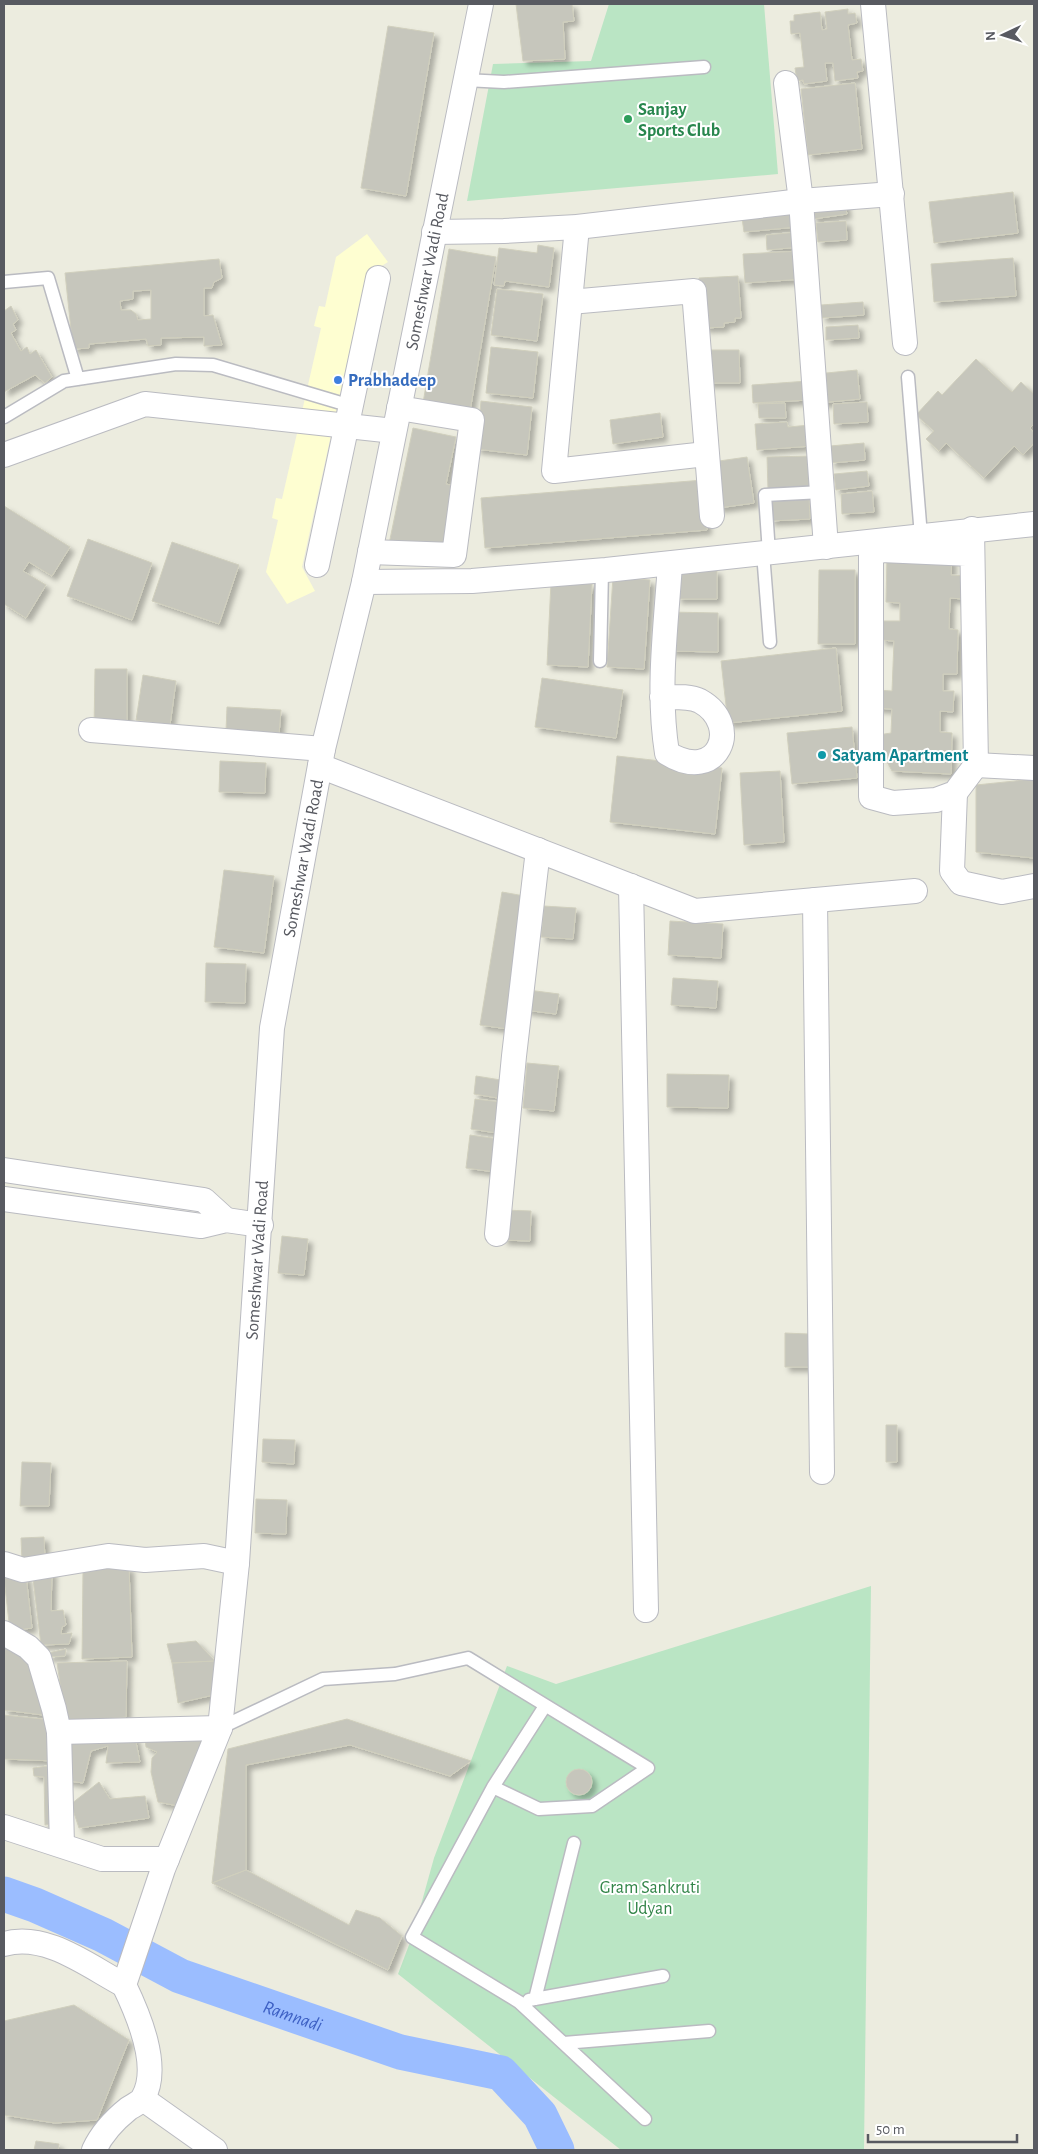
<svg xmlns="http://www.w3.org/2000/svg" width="1038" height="2154" font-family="'Alegreya Sans',sans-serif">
<defs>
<filter id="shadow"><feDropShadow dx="4.5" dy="4.5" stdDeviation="2.5" flood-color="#0004"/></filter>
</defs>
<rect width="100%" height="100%" fill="#ececdf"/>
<path fill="#fefed1" d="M 367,234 L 388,262 L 366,276 L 302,567 L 315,591 L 287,604 L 266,572 L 278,520 L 272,518 L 276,498 L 282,499 L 321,328 L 314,326 L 319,306 L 325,307 L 336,257 Z"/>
<path fill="#bae5c4" d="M 609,4 L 764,4 L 778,174 L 467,201 L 493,64 L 591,61 Z
M 871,1586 L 864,2150 L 621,2150 L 398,1974 L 412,1937 L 434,1858 L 507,1666 L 556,1684 Z"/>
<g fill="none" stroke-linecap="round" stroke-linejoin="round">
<path stroke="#9bbdff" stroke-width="35" id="s1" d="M 4,1894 L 35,1905 L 103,1935 L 180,1976 L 400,2052 L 501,2073 L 540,2115 L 557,2150"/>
</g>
<path fill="#c6c6bc" stroke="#d0cfbd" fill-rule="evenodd" filter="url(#shadow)" d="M 516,4 L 572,4 L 574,21 L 563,22 L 565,59 L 523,61 Z
M 848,9 L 848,14 L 855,13 L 857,23 L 848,25 L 852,60 L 861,59 L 863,71 L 857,72 L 858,78 L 835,81 L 833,63 L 825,63 L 827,81 L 804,84 L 803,80 L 797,81 L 795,68 L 804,67 L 800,33 L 791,34 L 790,21 L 794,21 L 794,15 L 820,12 L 822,30 L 827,29 L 825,12 Z
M 388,26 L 434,33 L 406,196 L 361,188 Z
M 855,83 L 862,149 L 808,155 L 801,89 Z
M 1013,192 L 1018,233 L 934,243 L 929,202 Z
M 844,199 L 847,214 L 813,219 L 811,202 Z
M 795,206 L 797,227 L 744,232 L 741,211 Z
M 846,221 L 847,240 L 818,242 L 816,223 Z
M 798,232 L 800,247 L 767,250 L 766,235 Z
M 538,245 L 554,248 L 549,287 L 505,281 L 504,286 L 494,285 L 499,248 L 537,253 Z
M 449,249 L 496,257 L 469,417 L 422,409 Z
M 801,251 L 803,279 L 745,283 L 743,254 Z
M 1013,258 L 1016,296 L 934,302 L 931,264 Z
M 219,259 L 222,278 L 214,282 L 212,288 L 204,288 L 204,316 L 213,315 L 222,345 L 204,346 L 204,337 L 161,338 L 161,345 L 148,346 L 146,339 L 89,344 L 89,348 L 73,349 L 65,273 ZM 151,290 L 151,319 L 138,320 L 136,314 L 131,310 L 121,310 L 120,301 L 133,299 L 133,291 Z
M 738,276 L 741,318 L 735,318 L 735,322 L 724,323 L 724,327 L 705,328 L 701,321 L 699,278 Z
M 497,289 L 543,294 L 537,341 L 491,335 Z
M 863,302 L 864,315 L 822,318 L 821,305 Z
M 11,306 L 18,320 L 13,324 L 16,330 L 11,333 L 21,351 L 27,347 L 30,354 L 36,350 L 52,377 L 45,383 L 35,375 L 4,392 L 4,311 Z
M 858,325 L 859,338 L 826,340 L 826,327 Z
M 491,347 L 538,352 L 533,398 L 486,393 Z
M 706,350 L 739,350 L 740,383 L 706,383 Z
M 976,359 L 1012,392 L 1021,382 L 1034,394 L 1034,424 L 1030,428 L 1034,433 L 1034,443 L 1023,455 L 1014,446 L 984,478 L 946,443 L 939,451 L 926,439 L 934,431 L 916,415 L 938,391 L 942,395 Z
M 857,370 L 860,399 L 819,403 L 816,374 Z
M 808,381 L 809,400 L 753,403 L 752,385 Z
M 481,401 L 532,407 L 527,455 L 476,449 Z
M 867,402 L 868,422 L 834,424 L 833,404 Z
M 785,403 L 786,418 L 759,418 L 758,404 Z
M 660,413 L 663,437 L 613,444 L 610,420 Z
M 787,422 L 788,427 L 810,425 L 812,446 L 757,450 L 755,424 Z
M 413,428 L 456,437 L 446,484 L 459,487 L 448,545 L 388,549 Z
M 864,443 L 865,460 L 831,463 L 830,446 Z
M 812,456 L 813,488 L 768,489 L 767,457 Z
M 747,457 L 754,503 L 718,508 L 712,462 Z
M 867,471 L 869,486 L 836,490 L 834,474 Z
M 703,480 L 707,530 L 485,548 L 481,498 Z
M 872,491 L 874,512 L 842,514 L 841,494 Z
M 809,497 L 810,519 L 770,521 L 769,499 Z
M 4,506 L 70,547 L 52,576 L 29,562 L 23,571 L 46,585 L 26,618 L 4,604 Z
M 88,539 L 152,563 L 132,620 L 67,596 Z
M 172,542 L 239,565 L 219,624 L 152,601 Z
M 887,555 L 952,558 L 951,575 L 965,576 L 964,599 L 950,598 L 949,629 L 958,630 L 957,674 L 943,674 L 943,691 L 954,691 L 953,712 L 940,711 L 940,732 L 952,733 L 951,774 L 892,771 L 880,749 L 878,735 L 891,733 L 892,709 L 876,708 L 877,690 L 892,691 L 894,641 L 881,640 L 882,621 L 900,621 L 900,603 L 886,602 Z
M 677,570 L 717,570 L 717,599 L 677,599 Z
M 819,570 L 855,570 L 855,644 L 818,644 Z
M 613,577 L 650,580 L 644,669 L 607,667 Z
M 551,582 L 592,584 L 588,667 L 547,665 Z
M 671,612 L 718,613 L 718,652 L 670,651 Z
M 836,648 L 842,711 L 728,723 L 721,661 Z
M 95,669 L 127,669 L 127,729 L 94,728 Z
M 143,675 L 176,681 L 170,725 L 136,720 Z
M 542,678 L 623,690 L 616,738 L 535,727 Z
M 227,707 L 281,710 L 279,734 L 226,731 Z
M 852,727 L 857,778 L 792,784 L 787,733 Z
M 617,756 L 722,768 L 715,834 L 610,822 Z
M 220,761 L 266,763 L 265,793 L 219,792 Z
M 780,771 L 784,842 L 744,845 L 740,773 Z
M 1034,779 L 1034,858 L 976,852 L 976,785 Z
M 224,870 L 274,876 L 264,953 L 214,947 Z
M 502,892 L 530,897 L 508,1029 L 480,1025 Z
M 544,906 L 576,908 L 573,939 L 541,937 Z
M 670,921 L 723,924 L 721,958 L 668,955 Z
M 206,963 L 246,964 L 245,1003 L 205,1002 Z
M 673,978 L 718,981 L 716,1008 L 671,1005 Z
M 528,990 L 559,994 L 556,1014 L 525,1010 Z
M 527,1063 L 559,1066 L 554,1111 L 523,1108 Z
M 667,1074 L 729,1075 L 728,1108 L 667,1107 Z
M 476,1076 L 501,1080 L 498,1098 L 474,1094 Z
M 475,1099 L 501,1102 L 497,1133 L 471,1129 Z
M 470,1135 L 499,1139 L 495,1172 L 466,1168 Z
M 504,1210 L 531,1211 L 530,1241 L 503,1240 Z
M 282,1236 L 308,1239 L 304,1275 L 278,1273 Z
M 785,1333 L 809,1334 L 809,1367 L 785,1367 Z
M 886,1425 L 897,1425 L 897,1462 L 886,1462 Z
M 263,1439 L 295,1440 L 294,1464 L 262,1462 Z
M 22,1462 L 51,1463 L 49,1506 L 20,1506 Z
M 256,1499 L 287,1500 L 286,1534 L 255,1533 Z
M 44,1537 L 45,1561 L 22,1562 L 21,1538 Z
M 129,1567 L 132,1657 L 82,1659 L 83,1570 Z
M 32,1571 L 52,1571 L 51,1611 L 63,1610 L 66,1625 L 62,1627 L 61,1634 L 72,1633 L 69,1644 L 41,1645 Z
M 26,1576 L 32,1628 L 10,1631 L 4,1578 Z
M 4,1638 L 31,1657 L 51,1716 L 4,1710 Z
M 196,1641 L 215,1661 L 172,1663 L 167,1644 Z
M 66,1649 L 65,1656 L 46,1657 L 48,1653 Z
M 127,1661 L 126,1717 L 66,1723 L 57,1663 Z
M 215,1661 L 218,1694 L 178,1703 L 172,1663 Z
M 4,1715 L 52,1720 L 56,1761 L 4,1759 Z
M 347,1719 L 471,1761 L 450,1776 L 350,1745 L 246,1765 L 246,1870 L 212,1883 L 228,1749 Z
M 212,1732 L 184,1807 L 158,1802 L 151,1772 L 152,1758 L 157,1752 L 146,1747 L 144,1734 Z
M 135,1737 L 140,1762 L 106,1763 L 108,1746 L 91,1751 L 83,1783 L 63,1780 L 66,1738 Z
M 55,1765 L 59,1823 L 45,1825 L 44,1777 L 34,1776 L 33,1768 Z
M566 1782a13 13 0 1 1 26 0a13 13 0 1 1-26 0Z
M 99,1782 L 110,1799 L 145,1796 L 149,1818 L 79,1828 L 71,1804 Z
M 246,1870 L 349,1925 L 356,1910 L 380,1918 L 402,1936 L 388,1970 L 212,1883 Z
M 74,2005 L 129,2040 L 97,2120 L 55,2123 L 4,2115 L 4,2021 Z
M 36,2141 L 59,2144 L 58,2150 L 34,2150 Z"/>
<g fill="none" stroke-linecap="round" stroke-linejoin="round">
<defs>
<path id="lane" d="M 465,80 L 504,82 L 704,67
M 4,282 L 48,278 L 78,379
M 908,377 L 921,536
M 4,417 L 64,381 L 176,364 L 213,365 L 351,406
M 763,553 L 770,642
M 769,553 L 765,495 L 822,492
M 600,661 L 602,571
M 220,1728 L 323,1679 L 395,1674 L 468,1658 L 648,1768 L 592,1806 L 539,1809 L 493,1787 L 545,1706
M 493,1787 L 412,1937 L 519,2002 L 645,2119
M 535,1999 L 574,1843
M 529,2000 L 663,1976
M 564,2043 L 709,2031"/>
<g id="street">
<path d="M 873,4 L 905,343"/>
<path d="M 786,83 L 801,201 L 826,547"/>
<path d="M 577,227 L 554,471 L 706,454"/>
<path d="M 434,232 L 504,231 L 577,227 L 801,201 L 892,194"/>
<path d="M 570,302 L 694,291 L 712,516"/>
<path d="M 4,455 L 145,404 L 394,431"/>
<path d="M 370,552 L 454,555 L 472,420 L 399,408"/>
<path d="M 972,554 L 881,550 L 871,556 L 871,797 L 893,803 L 936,800 L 955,793 L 976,765 L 972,529"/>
<path d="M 317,565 L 378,278"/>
<path d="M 364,582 L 472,581 L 606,570 L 1034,524"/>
<path d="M 662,697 C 674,697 690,696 700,701 C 743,725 718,785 667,753 C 657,690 666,626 670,564"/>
<path d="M 91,730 L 323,749"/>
<path d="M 976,765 L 1034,768"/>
<path d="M 320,766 L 695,911 L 915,891"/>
<path d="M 955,793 L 952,871 L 961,883 L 1002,892 L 1034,886"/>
<path d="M 631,886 L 646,1610"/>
<path d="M 815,900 L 822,1472"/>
<path d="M 4,1170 L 204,1200 L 226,1220"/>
<path d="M 4,1199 L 201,1226 L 226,1220 L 261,1225"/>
<path d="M 497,1234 L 514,1056 L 538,850"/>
<path d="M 4,1564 L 23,1570 L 108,1556 L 145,1560 L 204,1556 L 237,1563"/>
<path d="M 4,1633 L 28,1647 L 39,1658 L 54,1709 L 59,1732 L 62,1845"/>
<path d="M 59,1732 L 220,1728"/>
<path d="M 4,1827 L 102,1859 L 167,1859"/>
<path d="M 4,1944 C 46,1932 88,1966 124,1985"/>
<path id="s2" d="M 124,1985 L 163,1869 L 220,1728 L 237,1563 L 272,1028 L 323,749 L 364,582 L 481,4"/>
<path d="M 143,2099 L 215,2150"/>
<path d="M 94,2150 C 102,2133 113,2121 128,2109 C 132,2106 140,2103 143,2098 C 161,2067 138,2014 124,1985"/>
</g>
</defs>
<use href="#lane" stroke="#babbc1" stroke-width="15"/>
<use href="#street" stroke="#babbc1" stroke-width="26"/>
<use href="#lane" stroke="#fff" stroke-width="12"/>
<use href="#street" stroke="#fff" stroke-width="24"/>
</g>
<circle fill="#2e9e5b" stroke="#fff" stroke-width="2" cx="628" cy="119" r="5"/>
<circle fill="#3f7fe0" stroke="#fff" stroke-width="2" cx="338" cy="380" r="5"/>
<circle fill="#0f9aa8" stroke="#fff" stroke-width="2" cx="822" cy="755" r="5"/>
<g text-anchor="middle" stroke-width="4" stroke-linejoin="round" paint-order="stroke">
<g font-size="18" font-weight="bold" fill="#27864d" stroke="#fff" text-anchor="start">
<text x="638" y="115">Sanjay<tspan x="638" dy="21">Sports Club</tspan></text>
</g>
<g font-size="18" fill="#585a61" stroke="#fff">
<text dy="6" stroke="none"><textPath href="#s2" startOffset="1749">Someshwar Wadi Road</textPath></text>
<text dy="6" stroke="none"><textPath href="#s2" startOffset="1149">Someshwar Wadi Road</textPath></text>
<text dy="6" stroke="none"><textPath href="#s2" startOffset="744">Someshwar Wadi Road</textPath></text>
</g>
<g font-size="18" font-weight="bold" fill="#366cbe" stroke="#fff" text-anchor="start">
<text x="348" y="386">Prabhadeep</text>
</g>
<g font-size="18" font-weight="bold" fill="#0d838f" stroke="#fff" text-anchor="start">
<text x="832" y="761">Satyam Apartment</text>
</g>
<g font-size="18" fill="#338549" stroke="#fff">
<text x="650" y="1893">Gram Sankruti<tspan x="650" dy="21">Udyan</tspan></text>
</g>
<g font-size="19" font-style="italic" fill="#3d60c4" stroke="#fff">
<text dy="7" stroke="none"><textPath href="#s1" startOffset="314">Ramnadi</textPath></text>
</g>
</g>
<rect width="1038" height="2154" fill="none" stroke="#585a61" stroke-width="10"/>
<g transform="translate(1003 35) rotate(266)" stroke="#ffffff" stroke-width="4" paint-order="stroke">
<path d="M0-4L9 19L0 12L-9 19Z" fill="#585a61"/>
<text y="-8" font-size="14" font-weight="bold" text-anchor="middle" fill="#585a61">N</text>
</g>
<path d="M868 2134v8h149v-8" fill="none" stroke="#585a61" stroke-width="2.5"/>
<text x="876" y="2134" font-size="15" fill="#585a61" stroke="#ffffff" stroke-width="4" paint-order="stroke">50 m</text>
</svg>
